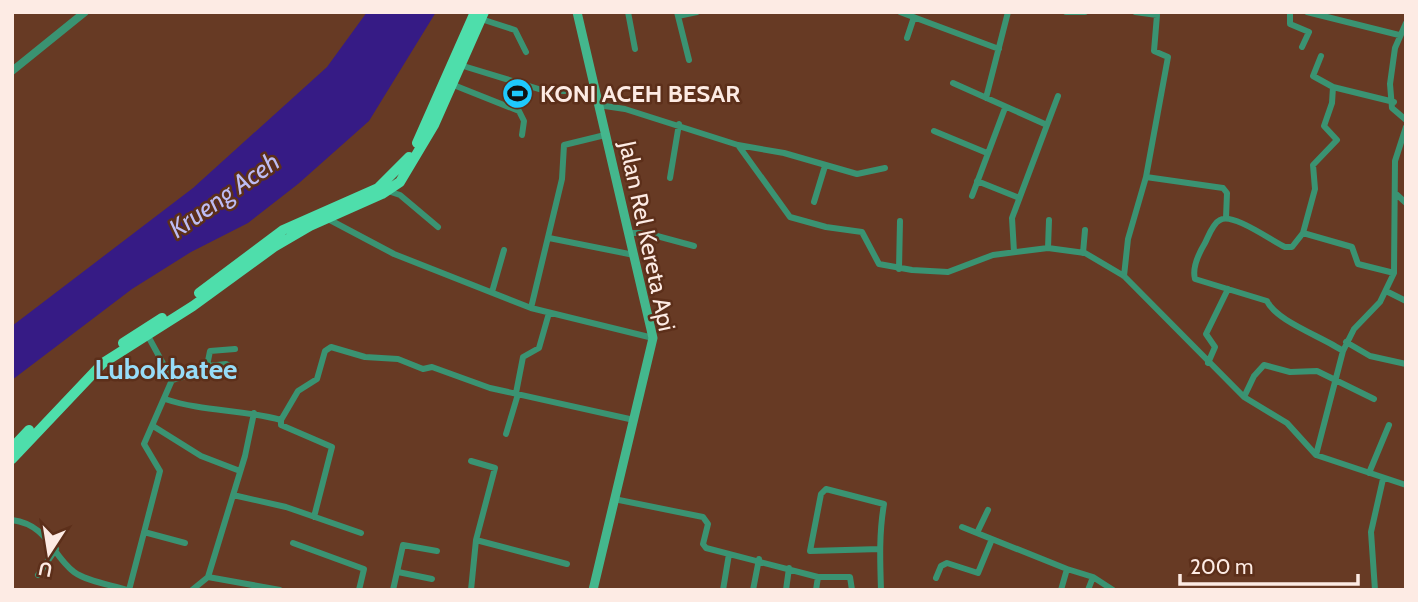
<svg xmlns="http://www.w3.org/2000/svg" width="1418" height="602" font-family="Cabin,sans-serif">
<rect width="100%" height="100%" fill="#673a24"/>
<path fill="#361b85" d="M 367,12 L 436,12 L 369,121 L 298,184 L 248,223 L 191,252 L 132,289 L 12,380 L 12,326 L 193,188 L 327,67 Z"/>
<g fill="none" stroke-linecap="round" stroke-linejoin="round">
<path stroke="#3a9372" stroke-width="6" d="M 628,12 L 635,49
M 677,12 L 689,60
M 900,12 L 999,49
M 1066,12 L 1085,12
M 1135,12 L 1157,15 L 1154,51 L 1168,57 L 1146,177
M 1290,12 L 1290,24 L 1309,32 L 1302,47
M 1307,12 L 1399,35
M 678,16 L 697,12
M 481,19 L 515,30 L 526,52
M 1406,23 L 1395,48 L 1390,84 L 1392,108 L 1406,120
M 907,38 L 914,17
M 460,65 L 542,90 L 564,91
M 953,83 L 1047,125 L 1012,218 L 1014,252
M 451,84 L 519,111 L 524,121 L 522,135
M 1333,87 L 1394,102
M 986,98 L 1008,12
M 598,105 L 625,109 L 738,145 L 790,217 L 826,227 L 862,232 L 879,264 L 912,270 L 948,272 L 993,255 L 1048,248 L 1085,253 L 1124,276 L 1244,397 L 1287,423 L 1316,455 L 1406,485
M 1047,125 L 1058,96
M 934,131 L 987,153
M 738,145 L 784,153 L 857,174 L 885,168
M 670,178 L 679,124
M 977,181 L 1017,197
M 388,191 L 400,195 L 438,227
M 1395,193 L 1406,203
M 972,196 L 1005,108
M 814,202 L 825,166
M 328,219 L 394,254 L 531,308 L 653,338
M 629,233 L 646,233 L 694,246
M 1303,233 L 1315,189 L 1313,165 L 1337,140 L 1324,126 L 1332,103 L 1333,87 L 1313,76 L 1321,56
M 549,238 L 634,255
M 1048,248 L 1049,220
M 1083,253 L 1085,230
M 899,269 L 900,221
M 1124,276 L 1128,239 L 1146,177 L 1223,188 L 1227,193 L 1226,218
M 1386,291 L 1406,301
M 492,292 L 504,250
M 531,308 L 562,179 L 564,145 L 605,135
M 1346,342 L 1370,356 L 1406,364
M 1343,351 C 1323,337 1276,321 1267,301 L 1195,279 C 1192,268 1199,253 1205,243 C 1208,237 1213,223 1220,220 C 1232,212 1272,241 1285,247 L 1292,247 L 1303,233 L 1352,247 L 1358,264 L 1394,273
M 1208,363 L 1215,347 L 1206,334 L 1228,289
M 208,366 L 226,364 L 236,369
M 172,380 L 189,375 L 205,376 L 210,351 L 235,349
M 516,393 L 523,357 L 539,348 L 549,313
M 1244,397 L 1254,376 L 1264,365 L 1290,372 L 1317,371 L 1374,399
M 165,399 C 204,412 242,409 281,420 L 298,391 L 317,379 L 325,351 L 331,347 L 365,357 L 398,359 L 423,369 L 432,367 L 490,388 L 634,420
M 281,420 L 281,425 L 332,447 L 314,517
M 153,426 L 201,456 L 240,471
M 506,434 L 518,394
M 1316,455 L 1343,351 L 1354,329 L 1380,302 L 1394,273 L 1395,161 L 1406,127
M 471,461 L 495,468 L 476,540 L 471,590
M 1369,473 L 1389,425
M 233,495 L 286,507 L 361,533
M 614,499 L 703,517 L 708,524 L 703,544 L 706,548 L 818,577 L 850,577 L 852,590
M 12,520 C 49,525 51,555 74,572 C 88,582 112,585 127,590
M 962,527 L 1067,569 L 1061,590
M 144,532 L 185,543
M 977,533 L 988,510
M 476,540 L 567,564
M 293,543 L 364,569 L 359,590
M 880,549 L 810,551 L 821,494 L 826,489 L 884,504 C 879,533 880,560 881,590
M 1067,569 L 1093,577 L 1113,590
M 398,572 L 432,579
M 38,575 L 56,549
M 208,577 L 245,456 L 254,413
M 936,578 L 941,566 L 947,563 L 978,573 L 992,539
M 129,590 L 160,471 L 144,444 L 172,380 L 148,336
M 192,590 L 208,577 L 280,590
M 393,590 L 403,545 L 437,551
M 723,590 L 729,554
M 753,590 L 759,559
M 786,590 L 789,568
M 816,590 L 818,577
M 1088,590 L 1093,577
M 1375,590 L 1371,532 L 1383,479"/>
<path stroke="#3a9372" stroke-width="8" d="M 12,71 L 85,12"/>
<path stroke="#44b78d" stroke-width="9" d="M 577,12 L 653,338 L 593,590"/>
<path stroke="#4edeab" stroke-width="10" d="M 417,143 L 475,12
M 199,293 L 283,230 L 378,188 L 409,157
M 123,343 L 162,318
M 12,448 L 29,430
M 12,459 L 103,363 L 193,306 L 274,247 L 310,226 L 382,194 L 400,182 L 434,125 L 484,12"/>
</g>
<defs>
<symbol id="stadium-disc" viewBox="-11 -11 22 22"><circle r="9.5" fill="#1ec9fd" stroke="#5c2f1a"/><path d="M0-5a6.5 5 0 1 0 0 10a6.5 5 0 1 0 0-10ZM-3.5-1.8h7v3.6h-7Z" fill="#111"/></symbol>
</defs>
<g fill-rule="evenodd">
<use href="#stadium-disc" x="500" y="76" width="35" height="35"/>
</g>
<g text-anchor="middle" stroke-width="5" stroke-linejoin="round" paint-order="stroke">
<g font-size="24" font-weight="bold" fill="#fdebe4" stroke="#5c2f1a" text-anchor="start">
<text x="540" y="102">KONI ACEH BESAR</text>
</g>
<g font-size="24" fill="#fdebe4" stroke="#5c2f1a">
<text transform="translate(647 236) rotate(78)" y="8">Jalan Rel Kereta Api</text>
</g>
<g font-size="26" font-style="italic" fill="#bdbcf3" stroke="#5c2f1a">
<text transform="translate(224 195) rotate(-35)" y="9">Krueng Aceh</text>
</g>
<g font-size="28" font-weight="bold" fill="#96dcf8" stroke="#5c2f1a">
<text x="166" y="379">Lubokbatee</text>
</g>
</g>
<rect width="1418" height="602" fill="none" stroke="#fdebe4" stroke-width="28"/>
<g transform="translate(49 553) rotate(192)" stroke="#5c2f1a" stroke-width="5" paint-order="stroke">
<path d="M0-5L12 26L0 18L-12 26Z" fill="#fdebe4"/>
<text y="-10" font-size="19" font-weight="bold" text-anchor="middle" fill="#fdebe4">U</text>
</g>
<path d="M1180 574v10h178v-10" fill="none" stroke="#fdebe4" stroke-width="3.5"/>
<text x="1190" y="574" font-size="21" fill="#fdebe4" stroke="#5c2f1a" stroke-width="5" paint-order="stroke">200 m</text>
</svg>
